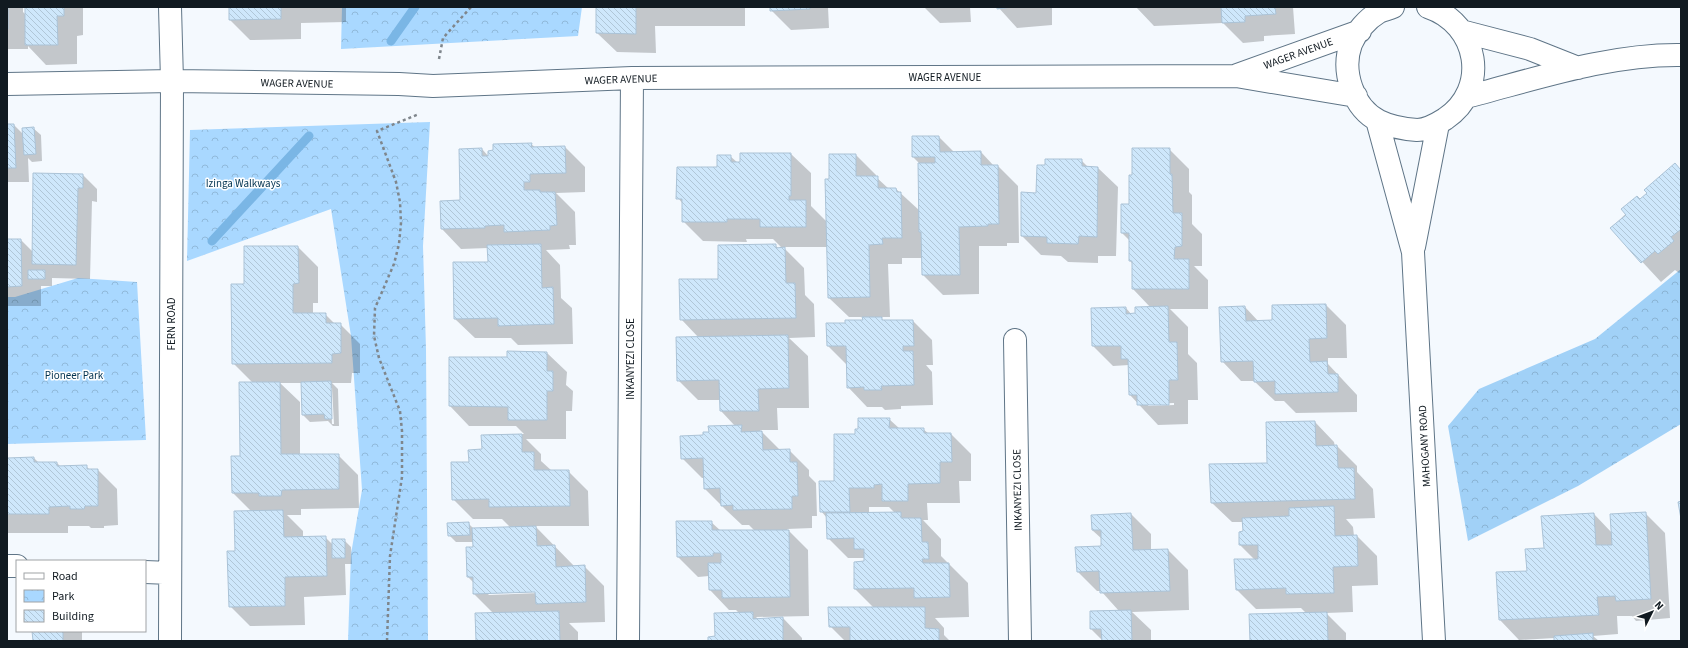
<svg xmlns="http://www.w3.org/2000/svg" width="1688" height="648" font-family="'Source Sans 3',sans-serif">
<defs>
<pattern id="forest-crowns" width="20" height="18" patternUnits="userSpaceOnUse"><rect width="20" height="18" fill="#a1d1f7"/><path d="M2 6a3 3 0 1 1 6 0M12 15a3 3 0 1 1 6 0" fill="none" stroke="#8ab3d3"/></pattern>
<pattern id="park-crowns" width="20" height="18" patternUnits="userSpaceOnUse"><rect width="20" height="18" fill="#a9d8ff"/><path d="M2 6a3 3 0 1 1 6 0M12 15a3 3 0 1 1 6 0" fill="none" stroke="#90b9da"/></pattern>
<pattern id="building-back-hatch" width="6" height="6" patternUnits="userSpaceOnUse"><rect width="6" height="6" fill="#cee7fb"/><path d="M-1 5l2 2M0 0l6 6M5-1l2 2" fill="none" stroke="#b0c6d7"/></pattern>
</defs>
<rect width="100%" height="100%" fill="#f4f9fe"/>
<path fill="url(#forest-crowns)" d="M 1681,269 L 1681,424 L 1578,486 L 1468,541 L 1448,426 L 1479,389 L 1595,339 Z"/>
<path fill="url(#park-crowns)" d="M 342,7 L 582,7 L 578,36 L 341,49 Z
M 430,122 L 423,246 L 426,349 L 428,641 L 348,641 L 351,554 L 362,490 L 351,336 L 331,209 L 187,261 L 190,130 Z
M 78,278 L 137,282 L 146,440 L 7,444 L 7,297 L 15,297 Z"/>
<path fill="#0003" fill-rule="evenodd" d="M 7,7 L 23,7 L 23,12 L 26,15 L 26,7 L 83,7 L 83,35 L 77,36 L 77,64 L 46,65 L 28,46 L 28,49 L 7,49 Z
M 230,7 L 346,7 L 346,22 L 301,23 L 301,39 L 250,40 L 230,20 Z
M 597,7 L 745,7 L 745,26 L 655,26 L 656,53 L 617,52 L 597,33 Z
M 771,7 L 828,7 L 829,28 L 791,30 L 771,10 Z
M 924,7 L 970,7 L 971,22 L 940,23 Z
M 998,7 L 1052,7 L 1052,25 L 1017,28 Z
M 1136,7 L 1293,7 L 1295,34 L 1264,36 L 1264,41 L 1243,43 L 1223,23 L 1154,26 Z
M 7,125 L 14,125 L 24,135 L 33,128 L 41,135 L 42,161 L 32,162 L 28,158 L 29,182 L 7,182 Z
M 939,137 L 955,153 L 981,152 L 994,166 L 998,166 L 1018,186 L 1019,243 L 1007,243 L 1007,246 L 979,246 L 979,294 L 943,295 L 923,275 L 923,258 L 902,258 L 902,264 L 888,264 L 890,317 L 880,317 L 884,321 L 913,321 L 932,340 L 933,365 L 926,365 L 932,372 L 933,405 L 901,406 L 901,409 L 885,410 L 882,407 L 867,407 L 848,387 L 847,365 L 828,346 L 845,324 L 864,321 L 863,317 L 849,317 L 829,298 L 828,247 L 783,247 L 804,268 L 805,295 L 814,304 L 815,337 L 789,338 L 808,356 L 809,408 L 777,408 L 778,430 L 760,430 L 780,450 L 789,450 L 809,470 L 809,476 L 816,483 L 817,516 L 812,516 L 812,528 L 787,529 L 808,550 L 809,616 L 756,617 L 758,619 L 783,618 L 802,638 L 802,641 L 709,641 L 716,637 L 739,613 L 736,610 L 729,610 L 710,590 L 709,576 L 698,577 L 678,557 L 711,522 L 721,531 L 755,531 L 749,525 L 742,525 L 725,509 L 705,489 L 705,478 L 702,478 L 682,458 L 704,436 L 736,427 L 721,411 L 721,400 L 698,400 L 678,380 L 699,338 L 681,319 L 775,245 L 779,249 L 782,248 L 773,239 L 746,239 L 747,242 L 703,241 L 683,221 L 683,204 L 678,198 L 718,168 L 730,156 L 738,163 L 791,154 L 811,173 L 811,206 L 827,222 L 830,180 L 856,155 L 876,175 L 876,177 L 889,189 L 896,189 L 920,211 L 919,163 L 913,157 Z
M 531,144 L 536,148 L 565,147 L 585,167 L 585,192 L 556,193 L 575,212 L 576,245 L 569,245 L 570,249 L 546,250 L 560,265 L 561,298 L 572,308 L 573,344 L 518,345 L 511,338 L 475,338 L 455,319 L 489,262 L 488,248 L 461,249 L 442,229 L 461,201 L 482,149 L 489,157 Z
M 1169,149 L 1189,169 L 1189,192 L 1192,195 L 1192,224 L 1202,234 L 1202,266 L 1194,266 L 1208,280 L 1208,309 L 1170,309 L 1188,327 L 1188,354 L 1197,363 L 1198,400 L 1188,400 L 1188,424 L 1158,425 L 1130,395 L 1129,365 L 1113,366 L 1093,346 L 1126,308 L 1132,315 L 1151,308 L 1133,289 L 1133,264 L 1130,261 L 1130,241 L 1122,233 L 1122,205 L 1130,205 L 1133,176 ZM 1174,403 L 1174,405 L 1148,406 L 1148,404 Z
M 1081,160 L 1088,167 L 1098,168 L 1118,187 L 1116,256 L 1098,256 L 1098,263 L 1068,262 L 1061,256 L 1041,255 L 1022,236 L 1037,194 L 1046,166 Z
M 1681,169 L 1681,272 L 1679,273 L 1675,270 L 1661,282 L 1611,228 L 1640,200 Z
M 83,175 L 97,189 L 97,202 L 92,201 L 90,279 L 52,278 L 52,286 L 41,286 L 41,306 L 7,306 L 7,240 L 21,240 L 33,252 Z
M 298,247 L 318,267 L 318,303 L 313,303 L 313,314 L 325,314 L 335,324 L 340,324 L 360,344 L 360,373 L 352,373 L 351,383 L 332,383 L 338,389 L 339,426 L 333,426 L 328,421 L 310,422 L 303,415 L 302,383 L 280,383 L 300,402 L 300,455 L 338,455 L 358,475 L 359,508 L 301,509 L 301,515 L 287,515 L 303,531 L 303,537 L 325,537 L 333,545 L 344,540 L 351,547 L 352,564 L 345,564 L 346,595 L 304,597 L 305,625 L 250,626 L 230,606 L 236,552 L 252,512 L 233,493 L 241,457 L 253,383 L 233,363 L 245,285 ZM 330,388 L 332,388 L 334,424 L 332,424 Z
M 1326,305 L 1346,325 L 1347,358 L 1328,358 L 1328,364 L 1357,395 L 1357,412 L 1296,413 L 1284,401 L 1275,401 L 1254,381 L 1241,381 L 1222,361 L 1245,307 L 1259,322 L 1273,321 L 1273,306 Z
M 547,353 L 567,372 L 566,385 L 573,391 L 572,411 L 566,411 L 566,439 L 526,439 L 541,454 L 541,461 L 552,471 L 568,471 L 588,491 L 589,526 L 535,526 L 575,567 L 584,566 L 604,586 L 605,622 L 569,623 L 578,632 L 578,641 L 477,641 L 494,614 L 474,594 L 474,583 L 468,577 L 474,548 L 473,542 L 456,542 L 449,535 L 468,523 L 474,529 L 511,528 L 502,519 L 473,519 L 453,499 L 483,450 L 482,435 L 524,434 L 516,426 L 469,426 L 450,406 L 450,358 L 508,358 ZM 540,591 L 540,593 L 489,595 L 487,593 Z
M 889,419 L 900,429 L 923,429 L 929,434 L 951,434 L 971,454 L 971,481 L 959,481 L 960,503 L 927,503 L 928,520 L 923,520 L 941,539 L 941,556 L 968,583 L 969,617 L 935,618 L 944,628 L 944,635 L 950,641 L 845,641 L 830,626 L 874,608 L 855,589 L 855,563 L 865,562 L 865,558 L 848,558 L 828,538 L 827,518 L 821,511 L 856,434 ZM 869,507 L 889,507 L 895,513 L 869,514 Z
M 1315,422 L 1334,442 L 1335,447 L 1337,446 L 1357,466 L 1357,472 L 1373,489 L 1375,518 L 1346,519 L 1353,527 L 1354,536 L 1357,536 L 1377,556 L 1378,585 L 1352,586 L 1353,612 L 1326,613 L 1346,633 L 1346,641 L 1251,641 L 1307,614 L 1301,608 L 1256,609 L 1236,589 L 1255,560 L 1240,545 L 1240,533 L 1244,532 L 1244,522 L 1232,522 L 1212,503 L 1268,463 Z
M 34,458 L 39,463 L 57,463 L 61,467 L 86,466 L 90,470 L 98,470 L 117,489 L 118,525 L 104,526 L 104,528 L 91,528 L 89,526 L 68,526 L 68,533 L 7,533 L 7,459 Z
M 1645,513 L 1665,533 L 1670,618 L 1636,621 L 1632,616 L 1617,616 L 1618,634 L 1593,636 L 1599,641 L 1555,641 L 1555,638 L 1519,640 L 1500,620 L 1528,572 L 1545,549 L 1594,514 L 1612,533 Z
M 1131,514 L 1151,534 L 1151,551 L 1168,550 L 1188,570 L 1189,610 L 1132,612 L 1151,630 L 1151,641 L 1103,641 L 1091,629 L 1119,611 L 1101,591 L 1097,591 L 1078,572 L 1102,547 L 1102,539 L 1092,530 Z
M 33,631 L 82,631 L 82,641 L 34,641 Z"/>
<g fill="none" stroke-linecap="round" stroke-linejoin="round">
<path stroke="#7ab6e5" stroke-width="9" d="M 391,41 L 415,7
M 212,241 L 309,136"/>
</g>
<path fill="url(#building-back-hatch)" stroke="#abc3d7" d="M 7,7 L 8,7 L 8,29 L 7,29 Z
M 25,7 L 64,7 L 64,16 L 57,16 L 58,45 L 25,45 Z
M 229,7 L 281,7 L 281,19 L 229,20 Z
M 596,7 L 636,7 L 636,34 L 596,33 Z
M 770,7 L 810,7 L 810,9 L 770,11 Z
M 997,7 L 1013,7 L 997,9 Z
M 1221,7 L 1275,7 L 1276,14 L 1245,16 L 1245,22 L 1222,23 Z
M 7,124 L 14,124 L 16,168 L 7,168 Z
M 34,127 L 36,154 L 24,155 L 22,128 Z
M 912,136 L 939,136 L 940,152 L 981,151 L 981,165 L 998,165 L 999,224 L 988,224 L 988,226 L 959,227 L 960,275 L 922,275 L 921,232 L 919,232 L 918,163 L 935,163 L 935,157 L 912,157 Z
M 532,143 L 531,147 L 565,146 L 566,173 L 530,174 L 530,182 L 524,182 L 524,190 L 540,190 L 540,192 L 555,192 L 557,225 L 550,226 L 550,230 L 504,232 L 504,225 L 485,226 L 485,228 L 441,229 L 440,201 L 460,200 L 459,149 L 482,148 L 482,156 L 488,156 L 488,151 L 493,150 L 493,144 Z
M 1132,148 L 1170,148 L 1170,174 L 1172,174 L 1173,213 L 1182,213 L 1182,246 L 1175,247 L 1174,259 L 1189,259 L 1189,289 L 1132,289 L 1132,261 L 1129,261 L 1129,233 L 1121,233 L 1121,204 L 1129,204 L 1129,175 L 1132,175 Z
M 740,153 L 791,153 L 791,196 L 789,196 L 789,200 L 806,200 L 806,227 L 760,227 L 760,219 L 727,219 L 727,222 L 682,222 L 682,199 L 676,199 L 677,167 L 717,167 L 717,155 L 731,155 L 731,162 L 740,162 Z
M 829,154 L 856,154 L 856,176 L 878,176 L 878,188 L 896,188 L 897,192 L 901,192 L 902,238 L 882,238 L 883,244 L 869,245 L 870,297 L 828,298 L 825,179 L 829,179 Z
M 1045,159 L 1082,159 L 1082,166 L 1098,167 L 1097,237 L 1079,236 L 1078,244 L 1047,243 L 1047,237 L 1021,236 L 1021,192 L 1036,193 L 1037,165 L 1045,165 Z
M 1675,163 L 1680,169 L 1681,168 L 1681,232 L 1680,230 L 1671,237 L 1674,241 L 1658,254 L 1655,251 L 1641,263 L 1610,228 L 1626,215 L 1621,209 L 1637,196 L 1640,199 L 1647,193 L 1644,190 Z
M 33,173 L 83,174 L 83,188 L 78,188 L 76,265 L 32,264 Z
M 7,239 L 21,239 L 22,286 L 7,287 Z
M 541,244 L 542,288 L 553,287 L 554,324 L 498,326 L 498,318 L 454,319 L 453,262 L 488,262 L 487,245 Z
M 776,244 L 776,248 L 785,247 L 786,283 L 795,283 L 796,318 L 680,320 L 679,279 L 718,279 L 718,245 Z
M 244,246 L 298,246 L 299,283 L 293,284 L 293,313 L 326,313 L 326,323 L 341,323 L 341,353 L 332,354 L 332,363 L 232,364 L 231,284 L 244,284 Z
M 28,270 L 45,270 L 45,279 L 28,279 Z
M 1326,304 L 1327,338 L 1309,339 L 1310,362 L 1327,361 L 1328,374 L 1338,374 L 1338,392 L 1275,394 L 1275,381 L 1254,382 L 1253,361 L 1221,362 L 1219,307 L 1245,306 L 1246,321 L 1272,320 L 1272,305 Z
M 1168,306 L 1169,342 L 1177,342 L 1178,380 L 1169,380 L 1169,405 L 1137,405 L 1137,395 L 1129,395 L 1128,359 L 1121,359 L 1121,346 L 1092,346 L 1091,308 L 1126,307 L 1126,314 L 1135,313 L 1135,307 Z
M 862,317 L 882,317 L 882,320 L 913,320 L 914,346 L 903,346 L 903,351 L 913,351 L 914,385 L 881,386 L 882,390 L 864,390 L 864,387 L 847,388 L 846,346 L 827,346 L 826,323 L 845,323 L 845,320 L 863,320 Z
M 788,335 L 789,388 L 758,389 L 759,411 L 720,411 L 719,380 L 677,381 L 676,337 Z
M 507,351 L 547,352 L 547,371 L 553,371 L 553,391 L 547,391 L 547,420 L 508,420 L 508,407 L 449,406 L 449,357 L 507,357 Z
M 331,381 L 332,419 L 325,419 L 324,414 L 302,415 L 301,382 Z
M 239,382 L 280,382 L 281,454 L 339,454 L 339,489 L 282,490 L 281,496 L 259,496 L 259,493 L 232,493 L 231,456 L 240,456 Z
M 858,418 L 890,418 L 889,428 L 924,428 L 924,433 L 951,433 L 952,462 L 940,462 L 940,483 L 908,484 L 908,501 L 882,501 L 882,484 L 874,485 L 874,488 L 849,488 L 850,512 L 820,512 L 819,481 L 834,481 L 834,434 L 855,434 L 855,429 L 858,429 Z
M 1315,421 L 1316,446 L 1337,445 L 1338,468 L 1354,468 L 1355,499 L 1211,503 L 1209,464 L 1267,463 L 1266,422 Z
M 742,425 L 741,432 L 762,431 L 763,450 L 790,449 L 790,462 L 797,462 L 798,496 L 792,496 L 792,509 L 733,510 L 733,505 L 721,506 L 720,488 L 704,489 L 703,458 L 681,459 L 680,436 L 703,435 L 703,432 L 709,432 L 708,426 Z
M 522,434 L 522,452 L 534,452 L 534,470 L 569,470 L 570,506 L 489,507 L 489,499 L 452,500 L 451,462 L 469,462 L 468,450 L 482,449 L 481,435 Z
M 34,457 L 34,462 L 57,462 L 57,466 L 87,465 L 87,469 L 98,469 L 98,506 L 85,506 L 84,509 L 70,509 L 70,506 L 49,507 L 49,514 L 7,514 L 7,458 Z
M 1681,501 L 1681,519 L 1678,502 Z
M 1334,506 L 1335,536 L 1357,535 L 1358,566 L 1333,567 L 1334,593 L 1286,594 L 1286,588 L 1236,590 L 1234,559 L 1258,559 L 1258,545 L 1239,545 L 1239,532 L 1243,531 L 1242,518 L 1289,516 L 1289,508 Z
M 283,510 L 284,537 L 326,536 L 327,576 L 285,577 L 285,606 L 229,607 L 227,551 L 235,551 L 234,511 Z
M 901,512 L 901,518 L 921,518 L 922,542 L 928,542 L 929,559 L 922,559 L 923,563 L 949,563 L 950,597 L 914,598 L 914,588 L 854,589 L 854,562 L 864,561 L 864,549 L 854,549 L 854,538 L 827,539 L 826,513 Z
M 1646,512 L 1651,599 L 1616,601 L 1615,596 L 1597,597 L 1599,615 L 1499,620 L 1496,572 L 1527,571 L 1525,549 L 1544,548 L 1541,516 L 1594,513 L 1596,545 L 1612,545 L 1610,514 Z
M 1131,513 L 1133,550 L 1168,549 L 1170,591 L 1100,593 L 1099,571 L 1077,572 L 1075,547 L 1101,546 L 1101,530 L 1092,530 L 1091,515 Z
M 676,521 L 712,521 L 712,530 L 789,530 L 790,597 L 722,598 L 722,590 L 709,590 L 708,563 L 721,563 L 721,553 L 713,553 L 713,556 L 677,557 Z
M 469,522 L 470,535 L 448,536 L 447,523 Z
M 536,526 L 537,546 L 555,545 L 556,567 L 585,565 L 586,602 L 536,604 L 535,592 L 473,594 L 473,577 L 467,577 L 466,547 L 473,547 L 472,528 Z
M 332,539 L 345,539 L 345,558 L 332,558 Z
M 828,607 L 925,607 L 925,628 L 939,629 L 939,641 L 850,641 L 850,627 L 829,627 Z
M 1131,610 L 1132,641 L 1102,641 L 1101,629 L 1090,629 L 1090,611 Z
M 559,611 L 560,641 L 476,641 L 475,613 Z
M 753,612 L 753,619 L 783,617 L 783,641 L 708,641 L 708,637 L 715,636 L 714,613 Z
M 1327,612 L 1328,640 L 1334,641 L 1250,641 L 1249,614 Z
M 32,631 L 63,631 L 63,641 L 33,641 Z
M 1593,633 L 1593,641 L 1554,641 L 1554,636 Z"/>
<g fill="none" stroke-linecap="round" stroke-linejoin="round">
<defs>
<path id="street" d="M 1393,7 C 1389,9 1383,10 1379,12 C 1367,19 1356,32 1351,44 C 1341,71 1353,108 1379,121 C 1391,127 1403,129 1417,130 C 1426,130 1437,124 1445,119 C 1490,89 1479,24 1428,7
M 1461,31 L 1530,49 L 1578,68
M 1237,75 L 1360,31
M 7,84 L 172,81 L 399,84 L 433,86 L 632,78 L 1236,76 L 1356,96
M 1466,97 C 1536,79 1608,54 1681,55
M 1377,120 L 1413,252 L 1434,641
M 1414,247 L 1438,124
M 1015,340 L 1020,641
M 7,566 L 17,566
M 145,572 L 170,573
M 170,641 L 172,81 L 170,7
M 628,641 L 632,78"/>
</defs>
<use href="#street" stroke="#5f7587" stroke-width="24"/>
<path stroke="#7f868c" stroke-width="2.5" stroke-dasharray="3 3" stroke-linecap="butt" d="M 439,59 L 443,38 L 471,7
M 387,641 L 390,556 L 402,477 L 402,431 L 400,411 L 379,358 L 374,336 L 375,308 L 394,264 L 399,244 L 401,223 L 400,202 L 396,182 L 377,131 L 419,114"/>
<use href="#street" stroke="#fff" stroke-width="22"/>
</g>
<g text-anchor="middle" stroke-width="3" stroke-linejoin="round" paint-order="stroke">
<g font-size="11" fill="#111a21" stroke="#fff">
<text transform="translate(1298 53) rotate(-20)" y="4">WAGER AVENUE</text>
<text x="945" y="81">WAGER AVENUE</text>
<text transform="translate(621 79) rotate(-2)" y="4">WAGER AVENUE</text>
<text transform="translate(297 83) rotate(1)" y="4">WAGER AVENUE</text>
<text transform="translate(171 324) rotate(-90)" y="4">FERN ROAD</text>
<text transform="translate(630 359) rotate(-90)" y="4">INKANYEZI CLOSE</text>
<text transform="translate(1424 446) rotate(-93)" y="4">MAHOGANY ROAD</text>
<text transform="translate(1017 490) rotate(-91)" y="4">INKANYEZI CLOSE</text>
</g>
<g font-size="11" fill="#003250" stroke="#fff">
<text x="243" y="187">Izinga Walkways</text>
<text x="74" y="379">Pioneer Park</text>
</g>
</g>
<rect width="1688" height="648" fill="none" stroke="#111a21" stroke-width="16"/>
<rect x="16" y="560" width="130" height="72" fill="#ffffff" stroke="#a0a3a6"/>
<rect x="24" y="573" width="20" height="6" fill="#ffffff" stroke="#a0a3a6"/>
<text x="52" y="580" font-size="12" fill="#111a21">Road</text>
<rect x="24" y="590" width="20" height="12" fill="url(#park-crowns)" stroke="#a0a3a6"/>
<text x="52" y="600" font-size="12" fill="#111a21">Park</text>
<rect x="24" y="610" width="20" height="12" fill="url(#building-back-hatch)" stroke="#a0a3a6"/>
<text x="52" y="620" font-size="12" fill="#111a21">Building</text>
<g transform="translate(1652 612) rotate(48)" stroke="#ffffff" stroke-width="3" paint-order="stroke">
<path d="M0-3L7 15L0 10L-7 15Z" fill="#111a21"/>
<text y="-6" font-size="11" font-weight="bold" text-anchor="middle" fill="#111a21">N</text>
</g>
</svg>
